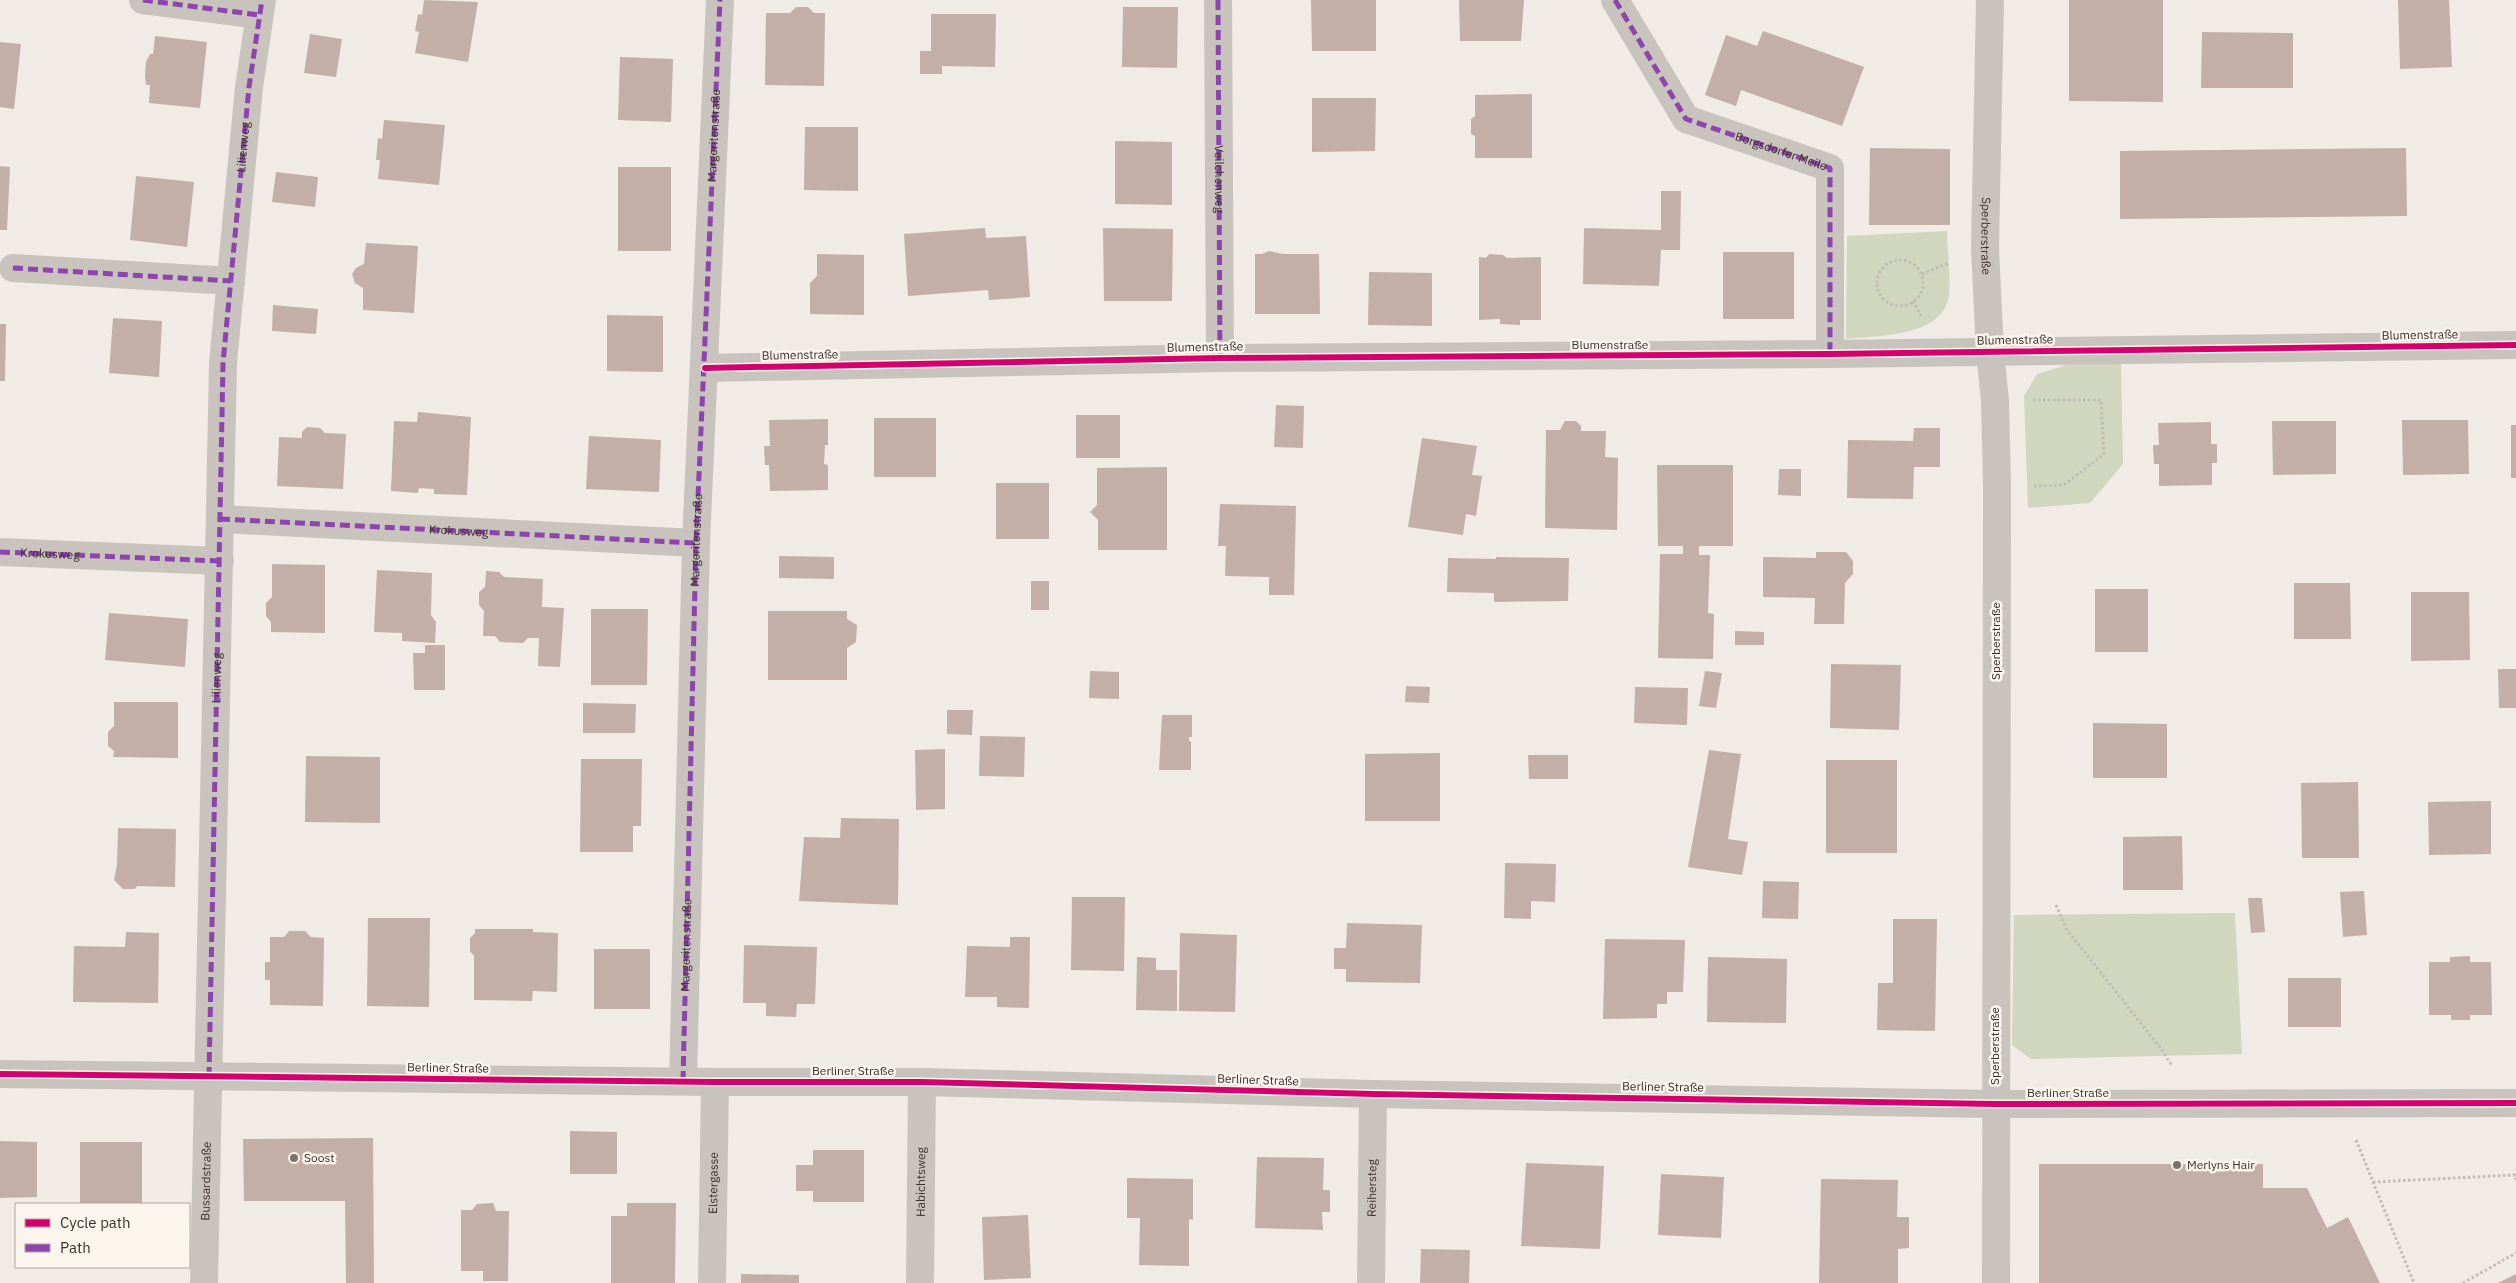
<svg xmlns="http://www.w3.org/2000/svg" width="2516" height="1283" font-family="'IBM Plex Sans',sans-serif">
<rect width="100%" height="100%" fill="#f0ebe5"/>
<path fill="#d1d6bf" d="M 1947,231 C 1947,246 1952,288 1948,300 C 1939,337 1876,336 1846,339 L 1847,236 Z
M 2121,363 L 2123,464 L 2090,503 L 2028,508 L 2024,396 L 2037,374 L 2066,365 Z
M 2235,913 L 2242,1054 L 2031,1059 L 2012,1045 L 2014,915 Z"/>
<path fill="#c3afa7" d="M 424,0 L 478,2 L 468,62 L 415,53 L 419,32 L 415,31 L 418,14 L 422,15 Z
M 1311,0 L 1376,0 L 1376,51 L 1312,51 Z
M 1459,0 L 1524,0 L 1521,41 L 1460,41 Z
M 2069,0 L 2163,0 L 2163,102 L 2069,101 Z
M 2398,0 L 2449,0 L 2452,67 L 2400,69 Z
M 796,7 L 808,7 L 814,13 L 825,13 L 824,86 L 765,85 L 766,13 L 790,13 Z
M 1123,7 L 1178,7 L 1177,68 L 1122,67 Z
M 931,14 L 996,14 L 995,67 L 942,66 L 942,74 L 920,74 L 920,51 L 931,51 Z
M 1763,31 L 1864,67 L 1842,126 L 1741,90 L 1736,106 L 1705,95 L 1726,35 L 1757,46 Z
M 2202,32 L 2293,33 L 2293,88 L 2201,88 Z
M 310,34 L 342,39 L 336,77 L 304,73 Z
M 155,36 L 207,42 L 200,108 L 149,103 L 150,85 L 146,85 L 145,76 L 146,62 L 150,54 L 153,54 Z
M 0,42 L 21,44 L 14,109 L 0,107 Z
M 620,57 L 673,59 L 671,122 L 618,120 Z
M 1532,94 L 1532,158 L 1475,158 L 1475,136 L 1471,134 L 1471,119 L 1475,116 L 1475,95 Z
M 1312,98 L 1376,98 L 1375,151 L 1312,152 Z
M 384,120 L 445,125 L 439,185 L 378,179 L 380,160 L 376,160 L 378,138 L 382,139 Z
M 805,127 L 858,127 L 858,191 L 804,190 Z
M 1115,141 L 1172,142 L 1172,205 L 1115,204 Z
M 1870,148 L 1950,149 L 1950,225 L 1869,225 Z
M 2406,148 L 2407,216 L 2120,219 L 2120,151 Z
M 0,166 L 10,167 L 7,230 L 0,230 Z
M 618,167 L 671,167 L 671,251 L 618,251 Z
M 276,172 L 318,177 L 315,207 L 272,202 Z
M 136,176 L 194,182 L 187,247 L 130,240 Z
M 1661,191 L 1681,191 L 1680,250 L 1661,250 L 1659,286 L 1583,284 L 1584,228 L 1661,230 Z
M 985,228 L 986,238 L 1026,236 L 1030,297 L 989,300 L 988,290 L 908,296 L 904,234 Z
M 1103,228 L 1173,229 L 1172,301 L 1104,301 Z
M 366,243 L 418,246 L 414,313 L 363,310 L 363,288 L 355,283 L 352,274 L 356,268 L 364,264 Z
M 1269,251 L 1283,254 L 1319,254 L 1320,314 L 1255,314 L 1255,254 L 1262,254 Z
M 1723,252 L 1794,252 L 1794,319 L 1723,319 Z
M 817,254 L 864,255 L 864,315 L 810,314 L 810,283 L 817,276 Z
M 1489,254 L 1503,255 L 1507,258 L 1541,257 L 1541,320 L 1520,320 L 1520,325 L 1500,324 L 1500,319 L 1479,320 L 1479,257 L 1486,258 Z
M 1369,272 L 1432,273 L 1432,326 L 1368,325 Z
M 273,305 L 318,309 L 316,334 L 272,331 Z
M 607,315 L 663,316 L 663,372 L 607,371 Z
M 113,318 L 162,321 L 159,377 L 109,373 Z
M 0,324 L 6,324 L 5,381 L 0,381 Z
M 1276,405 L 1304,406 L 1303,448 L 1274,447 Z
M 418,412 L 471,417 L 467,495 L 434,494 L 434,489 L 419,488 L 418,493 L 391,491 L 394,421 L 417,422 Z
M 1076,415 L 1120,415 L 1120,458 L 1076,458 Z
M 874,418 L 936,418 L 936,477 L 874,477 Z
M 828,419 L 828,445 L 825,445 L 824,464 L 828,465 L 828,490 L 770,491 L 769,465 L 765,465 L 764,446 L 770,446 L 769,420 Z
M 2402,420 L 2468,420 L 2469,474 L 2403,475 Z
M 1565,421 L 1576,421 L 1581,426 L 1581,431 L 1606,431 L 1605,457 L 1618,458 L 1617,530 L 1545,528 L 1546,430 L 1560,430 Z
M 2272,421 L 2336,421 L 2336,474 L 2273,475 Z
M 2211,422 L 2211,444 L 2217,444 L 2217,463 L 2212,463 L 2212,485 L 2159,486 L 2159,464 L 2154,464 L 2153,445 L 2159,445 L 2158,423 Z
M 2511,425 L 2516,425 L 2516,478 L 2511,478 Z
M 307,427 L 320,428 L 325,433 L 346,434 L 343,489 L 277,486 L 279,437 L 302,438 L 302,432 Z
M 1914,428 L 1940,428 L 1940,467 L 1914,467 L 1913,499 L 1847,498 L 1848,440 L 1913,441 Z
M 589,436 L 661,440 L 659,492 L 586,489 Z
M 1422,438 L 1477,446 L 1472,475 L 1482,476 L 1476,516 L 1466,514 L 1463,535 L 1408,527 Z
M 1657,465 L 1733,465 L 1733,546 L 1699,546 L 1699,555 L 1710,555 L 1708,613 L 1714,614 L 1713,659 L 1658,658 L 1660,554 L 1683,554 L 1683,546 L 1658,546 Z
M 1167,467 L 1167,550 L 1098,550 L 1098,520 L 1090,512 L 1097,505 L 1097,468 Z
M 1779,469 L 1801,469 L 1801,496 L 1778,495 Z
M 996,483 L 1049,483 L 1049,539 L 996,539 Z
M 1220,504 L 1296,506 L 1294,595 L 1269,595 L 1269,577 L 1225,576 L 1226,546 L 1218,546 Z
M 1816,552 L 1846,552 L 1853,561 L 1853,574 L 1845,583 L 1844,624 L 1814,624 L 1815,598 L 1763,597 L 1763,557 L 1816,558 Z
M 779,556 L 834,557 L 834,579 L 779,578 Z
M 1496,557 L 1569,558 L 1568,601 L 1494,602 L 1494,593 L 1447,592 L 1448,558 L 1496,559 Z
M 272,564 L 325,565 L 325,633 L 271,632 L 271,622 L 266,616 L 266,603 L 272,597 Z
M 377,570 L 432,573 L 431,615 L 436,622 L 435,643 L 402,641 L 402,633 L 374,632 Z
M 486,571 L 499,572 L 504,577 L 543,579 L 542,607 L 564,608 L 560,667 L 538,666 L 539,638 L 528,638 L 523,643 L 500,642 L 495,636 L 483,636 L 484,611 L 479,605 L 479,592 L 485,587 Z
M 1031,581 L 1049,581 L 1049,610 L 1031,610 Z
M 2294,583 L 2350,583 L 2351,639 L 2294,639 Z
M 2095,589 L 2148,589 L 2148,652 L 2095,652 Z
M 2411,592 L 2469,592 L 2470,660 L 2411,661 Z
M 591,609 L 648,609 L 647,685 L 591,685 Z
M 768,611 L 847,611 L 847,619 L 857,625 L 856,642 L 847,648 L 847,680 L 768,680 Z
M 109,613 L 188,619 L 185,667 L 105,660 Z
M 1735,631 L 1764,632 L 1764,645 L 1735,645 Z
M 425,645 L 445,645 L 445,690 L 414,690 L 413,653 L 425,653 Z
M 1831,664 L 1901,665 L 1899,730 L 1830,728 Z
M 2498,669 L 2516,669 L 2516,708 L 2499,708 Z
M 1090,671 L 1119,672 L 1119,699 L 1089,698 Z
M 1705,671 L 1722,673 L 1716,708 L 1699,706 Z
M 1406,686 L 1430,687 L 1429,703 L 1405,702 Z
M 1635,687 L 1688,688 L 1687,725 L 1634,723 Z
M 114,702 L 178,702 L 178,758 L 113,757 L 114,751 L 108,746 L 108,732 L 114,726 Z
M 583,703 L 636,704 L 635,733 L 583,733 Z
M 947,710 L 973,710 L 972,735 L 947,734 Z
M 1162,715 L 1192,715 L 1192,737 L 1189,737 L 1189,741 L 1191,741 L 1191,770 L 1159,770 Z
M 2093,723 L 2167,724 L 2167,778 L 2093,778 Z
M 980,736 L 1025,737 L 1024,777 L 979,776 Z
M 945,749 L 945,809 L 916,810 L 915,750 Z
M 1709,750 L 1741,754 L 1728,839 L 1748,842 L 1742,875 L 1688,867 Z
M 1440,753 L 1440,821 L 1365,821 L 1365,754 Z
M 1528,755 L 1568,755 L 1568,779 L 1529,779 Z
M 306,756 L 380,757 L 380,823 L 305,822 Z
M 581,759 L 642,759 L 641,826 L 633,826 L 633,852 L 580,852 Z
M 1826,760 L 1897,760 L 1897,853 L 1826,853 Z
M 2358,782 L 2359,858 L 2302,858 L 2301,783 Z
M 2491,801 L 2491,854 L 2429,855 L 2428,802 Z
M 841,818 L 899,819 L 898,905 L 799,901 L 804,837 L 840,838 Z
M 118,828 L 176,829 L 175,887 L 137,886 L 135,889 L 123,889 L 114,880 L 117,865 Z
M 2182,836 L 2183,890 L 2123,890 L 2123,837 Z
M 1505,863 L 1556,864 L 1555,902 L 1531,901 L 1531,919 L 1504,918 Z
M 1763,881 L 1799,882 L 1798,919 L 1762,918 Z
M 2364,891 L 2367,935 L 2343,937 L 2340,892 Z
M 1072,897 L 1125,897 L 1124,971 L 1071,970 Z
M 2248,898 L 2262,898 L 2265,932 L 2251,933 Z
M 368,918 L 430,918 L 429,1007 L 367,1006 Z
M 1893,919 L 1937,919 L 1935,1031 L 1877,1030 L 1878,983 L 1893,983 Z
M 1347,923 L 1422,925 L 1420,983 L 1346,982 L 1346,969 L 1334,969 L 1334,948 L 1346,948 Z
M 475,929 L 533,929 L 533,932 L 558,933 L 557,992 L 533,991 L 532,1001 L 474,1000 L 474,956 L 470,951 L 470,938 L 475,933 Z
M 289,931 L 305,931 L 311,937 L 324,938 L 323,1006 L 270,1005 L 270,980 L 265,980 L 265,962 L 270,962 L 270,937 L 284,937 Z
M 126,932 L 159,933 L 158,1003 L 73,1002 L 74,946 L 125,947 Z
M 1180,933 L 1237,935 L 1235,1012 L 1179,1011 Z
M 1010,937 L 1030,937 L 1029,1008 L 997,1007 L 997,997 L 965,997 L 967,946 L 1010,947 Z
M 1605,939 L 1685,940 L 1683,992 L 1667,992 L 1667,1004 L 1657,1004 L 1657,1018 L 1603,1019 Z
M 744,945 L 817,947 L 815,1004 L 797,1004 L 796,1017 L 766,1016 L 766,1003 L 743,1003 Z
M 594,949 L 650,949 L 650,1009 L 594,1009 Z
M 2470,956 L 2470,962 L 2491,962 L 2492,1015 L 2470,1015 L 2470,1020 L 2451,1020 L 2451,1015 L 2429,1015 L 2429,962 L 2450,962 L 2450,957 Z
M 1137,957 L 1156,958 L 1156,970 L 1177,970 L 1177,1011 L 1136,1010 Z
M 1708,957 L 1787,959 L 1786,1023 L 1707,1022 Z
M 2288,978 L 2341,978 L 2341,1027 L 2288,1027 Z
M 570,1131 L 617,1132 L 617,1174 L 570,1174 Z
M 373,1138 L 374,1283 L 346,1283 L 345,1201 L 244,1201 L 243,1139 Z
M 0,1141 L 37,1142 L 37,1197 L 0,1198 Z
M 80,1142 L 142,1142 L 142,1204 L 80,1204 Z
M 813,1150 L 864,1150 L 864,1202 L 813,1202 L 813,1191 L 796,1191 L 796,1165 L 813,1165 Z
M 1257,1157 L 1324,1158 L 1323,1190 L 1330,1190 L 1330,1212 L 1322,1212 L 1323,1230 L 1255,1228 Z
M 1526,1163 L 1604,1166 L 1600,1249 L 1521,1246 Z
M 2039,1164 L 2263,1164 L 2263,1188 L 2307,1188 L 2327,1228 L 2348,1217 L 2380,1283 L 2039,1283 Z
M 1661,1174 L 1724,1177 L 1721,1238 L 1658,1235 Z
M 1127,1178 L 1193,1179 L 1193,1220 L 1189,1219 L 1189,1266 L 1139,1265 L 1140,1218 L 1127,1218 Z
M 1821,1179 L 1898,1180 L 1897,1217 L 1909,1217 L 1909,1248 L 1898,1249 L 1898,1283 L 1819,1283 Z
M 493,1203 L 496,1211 L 509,1211 L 508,1281 L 483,1281 L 483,1271 L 461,1271 L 461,1210 L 472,1210 L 477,1204 Z
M 627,1203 L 676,1203 L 675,1283 L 611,1283 L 611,1216 L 627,1216 Z
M 1028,1215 L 1031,1278 L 984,1280 L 982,1217 Z
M 1421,1249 L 1470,1250 L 1469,1283 L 1420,1283 Z
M 741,1274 L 799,1275 L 799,1283 L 741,1283 Z
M 2516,1274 L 2516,1283 L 2498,1283 Z"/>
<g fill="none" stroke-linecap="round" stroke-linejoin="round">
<path stroke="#c2bbb6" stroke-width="3" stroke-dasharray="2.5 2.5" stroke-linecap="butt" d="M1877 283a23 23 0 1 1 46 0a23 23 0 1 1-46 0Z
M 1922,274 L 1949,263
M 1913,301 L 1921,316
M 2033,400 L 2101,400 L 2104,454 L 2064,485 L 2034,486
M 2056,905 L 2067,930 L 2162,1050 L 2172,1066
M 2356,1140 L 2414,1283
M 2373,1182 L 2515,1175 L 2516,1180
M 2463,1283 L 2516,1253"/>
<g stroke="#c9c3be" stroke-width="28">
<path d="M 143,0 L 259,15"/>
<path d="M 1218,0 L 1220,358"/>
<path id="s1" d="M 1615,0 L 1686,119 L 1830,168 L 1830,354"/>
<path id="s2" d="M 1990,0 L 1985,248 L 1990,352 L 1995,401 L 1997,486 L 1996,1283"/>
<path d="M 13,268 L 231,281"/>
<path d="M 705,368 L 1220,358 L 1830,354 L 2516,345"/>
<path d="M 220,519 L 696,543"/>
<path d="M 0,552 L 220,561"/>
<path d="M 0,1074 L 715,1082 L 922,1082 L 1373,1094 L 1994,1104 L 2516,1103"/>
<path d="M 683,1081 L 696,543 L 720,0"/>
<path id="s3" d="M 204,1283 L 223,363 L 249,87 L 262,0"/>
<path id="s4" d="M 712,1283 L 715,1082"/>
<path id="s5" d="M 920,1283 L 922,1082"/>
<path id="s6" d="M 1371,1283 L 1373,1094"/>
</g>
<g stroke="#8e44ad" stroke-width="5" stroke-dasharray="10 5" stroke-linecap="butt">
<path d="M 143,0 L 259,15"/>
<path id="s7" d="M 1218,0 L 1220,358"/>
<path d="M 1615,0 L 1686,119 L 1830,168 L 1830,354"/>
<path d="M 13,268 L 231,281"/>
<path id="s8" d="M 220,519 L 696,543"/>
<path id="s9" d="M 0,552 L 220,561"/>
<path id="s10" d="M 209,1077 L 223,363 L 249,87 L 262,0"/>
<path id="s11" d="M 683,1081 L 696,543 L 720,0"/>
</g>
<defs>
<path id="cycleway" d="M 705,368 L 1220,358 L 1830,354 L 2516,345
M 0,1074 L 715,1082 L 922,1082 L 1373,1094 L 1994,1104 L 2516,1103"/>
</defs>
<use href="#cycleway" stroke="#fbf5ee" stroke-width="9"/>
<use href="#cycleway" stroke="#d6006c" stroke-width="6"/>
</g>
<g fill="#7a716c" stroke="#fbf5ee" stroke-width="2">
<circle cx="294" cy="1158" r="5"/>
<circle cx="2177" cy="1165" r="5"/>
</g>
<g text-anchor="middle" stroke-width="5" stroke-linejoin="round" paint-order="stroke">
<g font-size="12" fill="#3b302b" stroke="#fbf5ee">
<text dy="4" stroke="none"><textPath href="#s11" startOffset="946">Margeritenstraße</textPath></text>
<text dy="4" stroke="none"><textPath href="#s10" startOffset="931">Lilienweg</textPath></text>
<text dy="4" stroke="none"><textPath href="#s1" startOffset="239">Borgsdorfer Meile</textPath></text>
<text dy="4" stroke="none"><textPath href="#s7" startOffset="179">Veilchenweg</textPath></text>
<text dy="4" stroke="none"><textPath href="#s2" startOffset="236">Sperberstraße</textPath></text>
<text transform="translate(2420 335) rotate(-1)" y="4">Blumenstraße</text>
<text transform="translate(2015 340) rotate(-1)" y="4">Blumenstraße</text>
<text x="1610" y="349">Blumenstraße</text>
<text transform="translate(1205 347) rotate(-1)" y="4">Blumenstraße</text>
<text transform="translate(800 355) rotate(-1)" y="4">Blumenstraße</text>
<text dy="4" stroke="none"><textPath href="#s8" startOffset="239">Krokusweg</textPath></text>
<text dy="4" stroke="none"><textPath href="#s11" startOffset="541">Margeritenstraße</textPath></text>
<text dy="4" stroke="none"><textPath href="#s9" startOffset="50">Krokusweg</textPath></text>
<text transform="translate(1996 641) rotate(-90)" y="4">Sperberstraße</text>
<text dy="4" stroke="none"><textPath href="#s10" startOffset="399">Lilienweg</textPath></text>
<text dy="4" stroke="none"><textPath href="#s11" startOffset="136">Margeritenstraße</textPath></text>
<text transform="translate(1995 1046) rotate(-90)" y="4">Sperberstraße</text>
<text transform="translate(448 1068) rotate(1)" y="4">Berliner Straße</text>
<text x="853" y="1075">Berliner Straße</text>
<text transform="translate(1258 1080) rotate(2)" y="4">Berliner Straße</text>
<text transform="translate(1663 1087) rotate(1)" y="4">Berliner Straße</text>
<text x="2068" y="1097">Berliner Straße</text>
<text dy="4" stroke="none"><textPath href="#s3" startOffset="102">Bussardstraße</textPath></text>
<text dy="4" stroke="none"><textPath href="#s5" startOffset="101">Habichtsweg</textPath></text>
<text dy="4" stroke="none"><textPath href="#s4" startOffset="100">Elstergasse</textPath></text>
<text dy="4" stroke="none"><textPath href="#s6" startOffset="95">Reihersteg</textPath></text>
</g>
<g font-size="12" fill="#3b302b" stroke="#fbf5ee" text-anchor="start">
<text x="304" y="1162">Soost</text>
<text x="2187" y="1169">Merlyns Hair</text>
</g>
</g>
<rect x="15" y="1203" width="175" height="65" fill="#fbf5ee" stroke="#aea6a0"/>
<rect x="25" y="1219" width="25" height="8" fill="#d6006c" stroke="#aea6a0"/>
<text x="60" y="1228" font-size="15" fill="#3b302b">Cycle path</text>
<rect x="25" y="1244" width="25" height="8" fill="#8e44ad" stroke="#aea6a0"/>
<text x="60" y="1253" font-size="15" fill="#3b302b">Path</text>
</svg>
